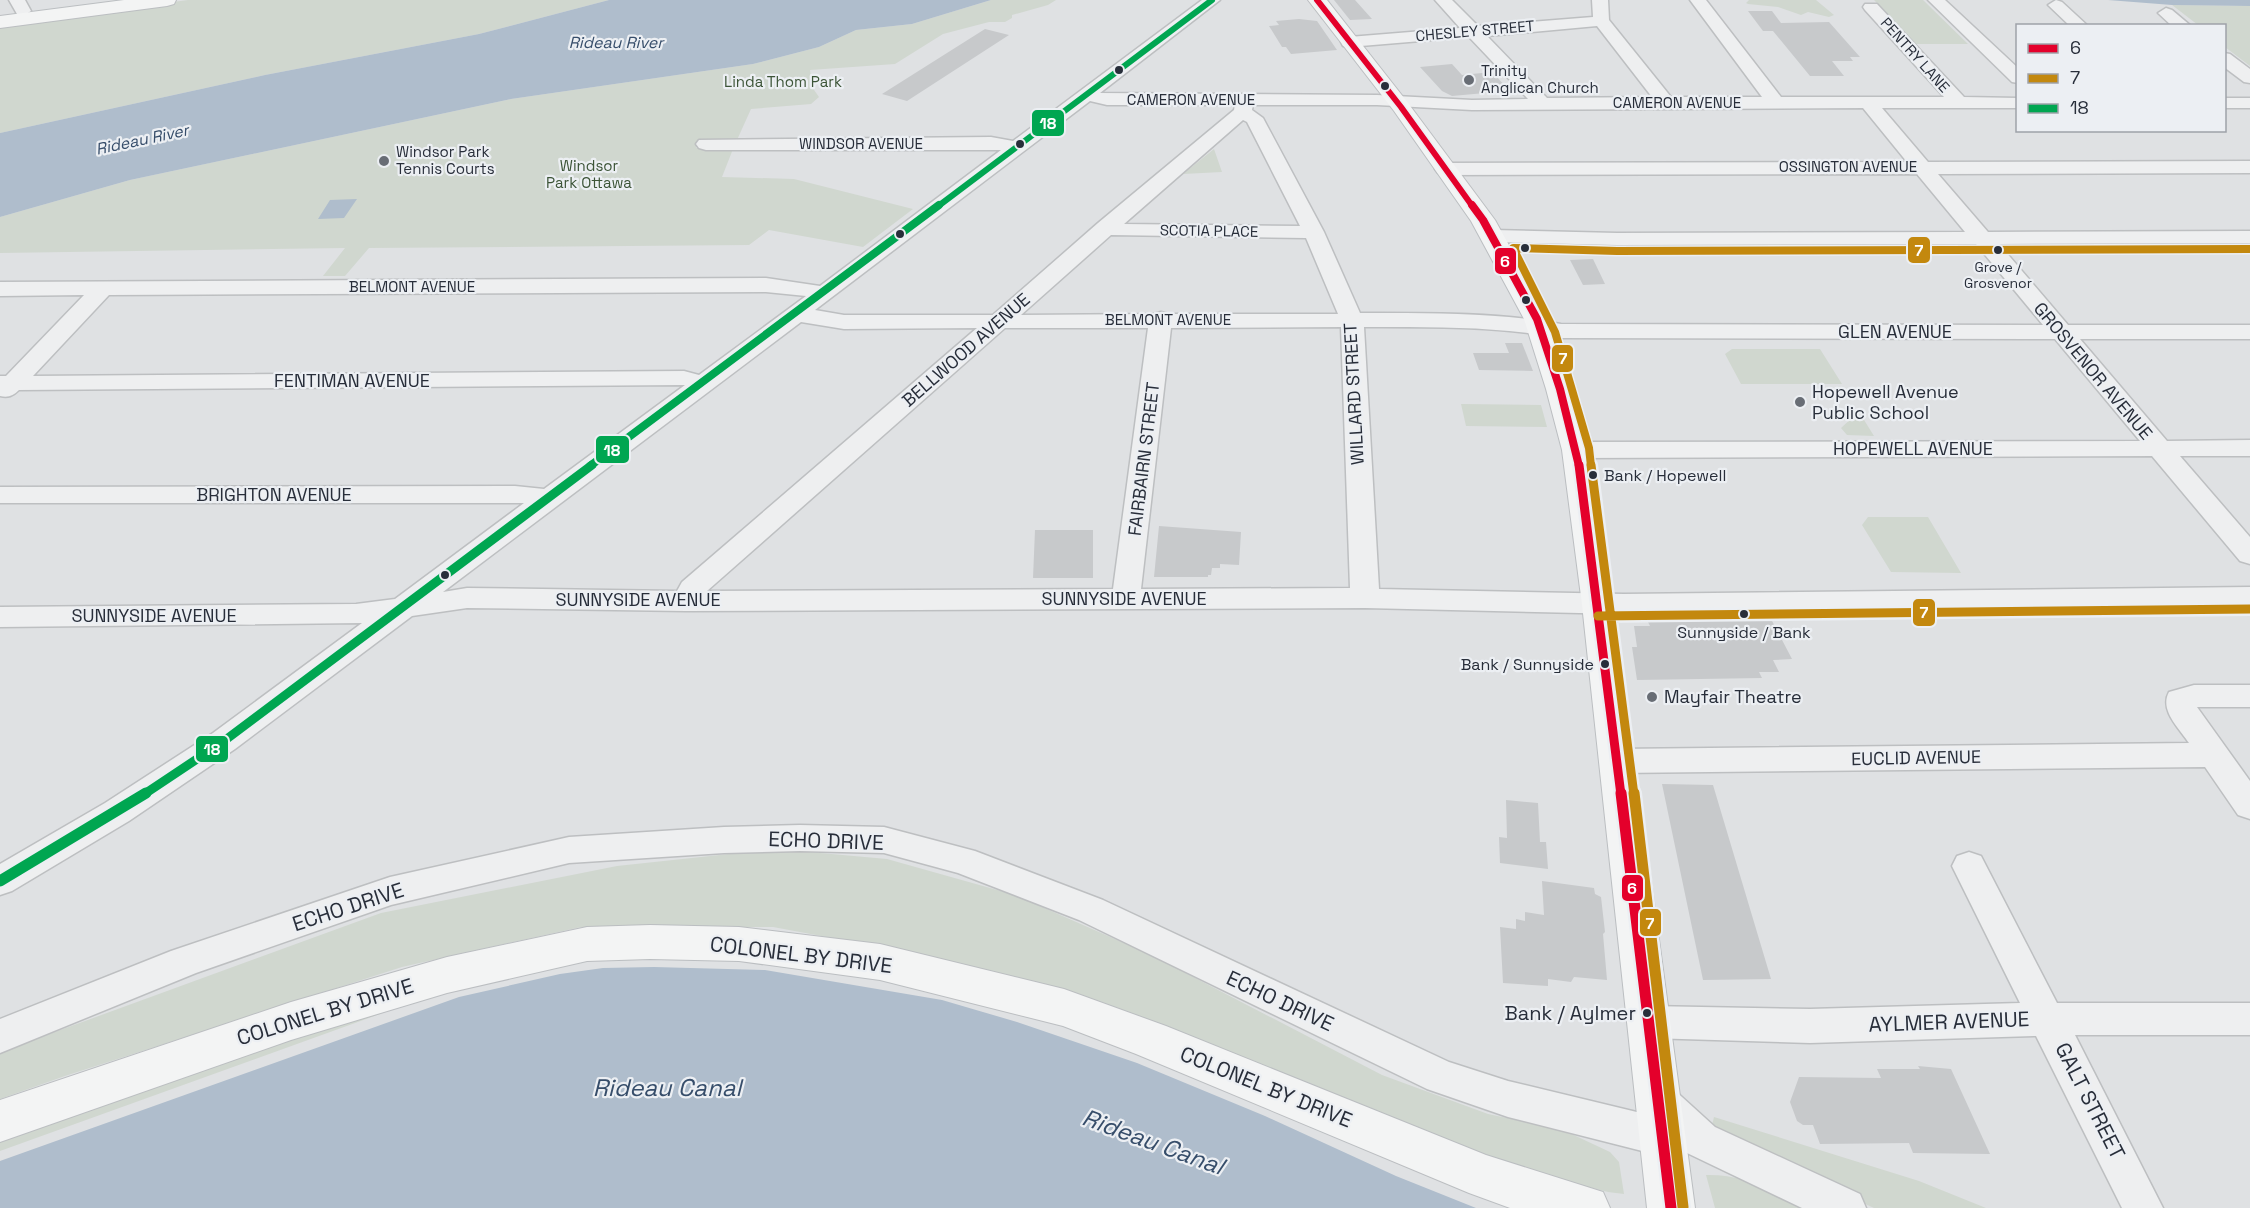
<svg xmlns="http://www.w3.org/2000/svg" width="2250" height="1208" font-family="'Space Grotesk',sans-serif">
<rect width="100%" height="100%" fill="#dfe1e3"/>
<path fill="#d0d7cf" d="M 188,0 L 609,0 L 479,34 L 265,75 L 0,133 L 0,25 Z
M 991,0 L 1056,0 L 1048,5 L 1012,15 L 1012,18 L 1005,22 L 989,22 L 943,34 L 895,64 L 810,70 L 812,87 L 819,97 L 811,104 L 751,109 L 737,140 L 700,140 L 696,148 L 733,149 L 722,177 L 794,179 L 913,209 L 863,247 L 769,230 L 749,245 L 369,248 L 345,276 L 323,276 L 345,248 L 0,253 L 0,217 L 130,180 L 511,99 L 753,64 L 819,47 L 856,30 L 912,24 Z
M 1749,0 L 1816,0 L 1834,15 L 1829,17 L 1808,12 L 1801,15 L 1778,7 L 1748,4 L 1746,3 Z
M 1874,0 L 1923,0 L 1968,44 L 1916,44 Z
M 2172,5 L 2250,6 L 2250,66 L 2225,47 L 2224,26 L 2198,25 Z
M 1214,149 L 1222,172 L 1183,174 Z
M 1732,349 L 1820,349 L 1842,384 L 1741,384 L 1725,354 Z
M 1461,404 L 1541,405 L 1547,427 L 1466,426 Z
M 1855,415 L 1861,415 L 1874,436 L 1847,435 L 1841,428 Z
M 1868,517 L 1928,517 L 1961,573 L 1891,572 L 1862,525 Z
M 776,849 L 887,859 L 1015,895 L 1149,954 L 1382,1075 L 1488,1114 L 1563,1130 L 1610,1152 L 1619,1162 L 1624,1194 L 1608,1192 L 1512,1168 L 918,954 L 773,927 L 581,927 L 402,967 L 65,1076 L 0,1099 L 0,1052 L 381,913 L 617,866 Z
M 382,1009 L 380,1014 L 0,1151 L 0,1136 Z
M 1714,1117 L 1919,1181 L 1986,1208 L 1874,1208 L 1813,1180 L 1711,1129 Z
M 1706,1175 C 1744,1174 1780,1192 1814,1208 L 1715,1208 Z"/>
<path fill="#afbdcc" d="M 609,0 L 991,0 L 912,24 L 856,30 L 819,47 L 753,64 L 511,99 L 130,180 L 0,217 L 0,133 L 265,75 L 479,34 Z
M 2108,0 L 2250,0 L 2250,6 L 2172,5 Z
M 357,199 L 344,218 L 318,219 L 330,200 Z
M 654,967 L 765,970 L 942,1000 L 1017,1022 L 1137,1063 L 1265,1116 L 1396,1176 L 1476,1208 L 0,1208 L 0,1161 L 459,997 L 560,974 L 603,968 Z"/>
<path fill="#c7c9cb" d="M 1334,0 L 1355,0 L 1372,19 L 1350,20 Z
M 1748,11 L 1772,11 L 1781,23 L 1829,22 L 1860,57 L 1850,57 L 1853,61 L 1832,61 L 1844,76 L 1810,76 L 1773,31 L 1763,31 Z
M 1299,19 L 1317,21 L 1337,50 L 1291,54 L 1286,47 L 1282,47 L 1269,26 L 1279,25 L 1276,21 Z
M 985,29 L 1009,35 L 907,101 L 882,94 Z
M 1452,64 L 1462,75 L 1492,72 L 1507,88 L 1505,88 L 1507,91 L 1452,96 L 1442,91 L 1420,67 Z
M 1593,259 L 1605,284 L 1583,285 L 1570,260 Z
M 1505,343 L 1522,343 L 1533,371 L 1479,370 L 1473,353 L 1509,353 Z
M 1159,526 L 1241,532 L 1239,565 L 1220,564 L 1220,568 L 1212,568 L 1211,575 L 1208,575 L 1208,577 L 1154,577 Z
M 1035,530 L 1093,530 L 1093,578 L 1033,578 Z
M 1771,619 L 1792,659 L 1773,660 L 1779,672 L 1759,672 L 1762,678 L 1637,680 L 1632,647 L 1637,647 L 1634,626 L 1650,626 L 1648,622 L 1679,622 L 1679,620 Z
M 1662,784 L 1713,785 L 1771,979 L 1703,980 Z
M 1506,800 L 1538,803 L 1540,842 L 1546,842 L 1548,869 L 1500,863 L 1499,837 L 1507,838 Z
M 1542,881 L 1594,888 L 1595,894 L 1601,897 L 1605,932 L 1603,934 L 1607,980 L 1574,977 L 1571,982 L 1548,979 L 1548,986 L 1503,983 L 1500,927 L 1516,929 L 1516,919 L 1525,921 L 1525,912 L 1544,915 Z
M 1918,1066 L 1951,1069 L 1990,1154 L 1913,1153 L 1909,1143 L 1820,1144 L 1813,1125 L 1803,1125 L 1797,1121 L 1790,1102 L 1799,1077 L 1881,1078 L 1877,1069 L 1920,1069 Z"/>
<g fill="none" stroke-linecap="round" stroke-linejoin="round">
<defs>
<path id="minor" d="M 9,0 L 25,0 L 31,11 L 23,16 L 17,14 Z
M 1202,0 L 1220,0 L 1100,93 L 1377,95 L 1472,100 L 1528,99 L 1469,37 L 1349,47 L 1343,46 L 1341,42 L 1343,38 L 1349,37 L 1460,28 L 1435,0 L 1452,0 L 1478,26 L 1593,17 L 1592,0 L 1608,0 L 1609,20 L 1671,97 L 1762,97 L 1690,0 L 1706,0 L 1781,97 L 1944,97 L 1865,10 L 1863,7 L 1865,4 L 1877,4 L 1964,97 L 2018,98 L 2018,108 L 1882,108 L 1928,162 L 2250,161 L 2250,173 L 1938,174 L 1988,232 L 2250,231 L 2250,243 L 1999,244 L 2068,325 L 2250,325 L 2250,339 L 2080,339 L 2167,441 L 2250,440 L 2250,456 L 2180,456 L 2250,537 L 2250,564 L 2240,561 L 2152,456 L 1577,458 L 1568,455 L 1564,450 L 1568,445 L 1577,442 L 2140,441 L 2055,339 L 1561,338 C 1495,326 1430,327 1364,327 L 1379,589 L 1624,594 L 2250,587 L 2250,607 L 1624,614 L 1365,608 L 686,611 L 467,608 L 412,616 L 235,749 L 129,821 L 12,891 L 0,895 L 0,864 L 105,803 L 213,733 L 362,623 L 0,627 L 0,607 L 356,604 L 395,599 L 524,503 L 0,503 L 0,487 L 515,486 L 544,489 L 685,385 L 19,390 C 13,396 8,398 0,396 L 0,376 L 6,376 L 84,295 L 0,296 L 0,282 L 766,278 L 820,286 L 1001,150 L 706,150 L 699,148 L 696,144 L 699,140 L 991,137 L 1013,141 ZM 1597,26 L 1652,97 L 1547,98 L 1487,36 ZM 1090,101 L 1107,105 L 1235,105 L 1234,110 L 1098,223 L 993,315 L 844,315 L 815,310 ZM 1253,105 L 1377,105 L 1472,110 L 1863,108 L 1907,162 L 1445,163 L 1438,165 L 1435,169 L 1438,173 L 1445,175 L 1917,174 L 1965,232 L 1617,233 L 1493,230 L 1486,232 L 1483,236 L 1486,240 L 1493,242 L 1617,245 L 1976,244 L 2043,325 L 1561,324 C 1494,312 1428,313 1360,313 L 1324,232 L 1263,118 L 1252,110 ZM 1243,120 L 1247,122 L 1300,226 L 1124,224 ZM 1111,235 L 1306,238 L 1338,314 L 1169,314 L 1161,312 L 1153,314 L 1021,315 ZM 766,292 L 806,296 L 699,375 L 684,371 L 33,376 L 109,295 ZM 801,322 L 844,329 L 977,328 L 682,582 L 677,591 L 467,588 L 443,592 ZM 1341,327 L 1350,588 L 1141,589 L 1171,328 ZM 1005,328 L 1148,328 L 1113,589 L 707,591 Z
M 1928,0 L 1945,0 L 2018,68 L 2018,83 L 2012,82 Z
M 2056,0 L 2062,2 L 2088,26 L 2070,26 L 2048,5 Z
M 2166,8 L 2172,10 L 2191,26 L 2172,26 L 2158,13 Z
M 2224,53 L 2230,54 L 2250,69 L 2250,83 L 2244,82 L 2224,67 Z
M 2224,98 L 2250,98 L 2250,108 L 2224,108 Z
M 2194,685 L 2250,685 L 2250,707 L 2197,707 L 2250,781 L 2250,819 L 2238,815 L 2205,767 L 1617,773 L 1606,770 L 1601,761 L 1606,752 L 1617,749 L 2189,743 C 2179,728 2159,710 2169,692 Z
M 800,825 L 884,827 L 975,851 L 1103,900 L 1449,1062 L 1508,1081 L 1645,1114 L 1638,1100 L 1643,1087 L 1657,1082 L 1671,1087 L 1715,1127 L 1860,1194 L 1866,1208 L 1802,1208 L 1687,1153 L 1678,1145 L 1676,1150 L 1662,1156 L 1508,1117 L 1427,1089 L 1079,920 L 958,873 L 884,853 L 800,851 L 724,853 L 569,863 L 391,905 L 196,973 L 0,1053 L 0,1019 L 171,951 L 390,877 L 569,837 L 724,827 Z
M 1969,852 L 1981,856 L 2057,1003 L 2250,1003 L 2250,1035 L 2075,1035 L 2163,1208 L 2122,1208 L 2036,1036 L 1810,1043 L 1649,1038 L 1636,1034 L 1630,1022 L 1636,1010 L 1649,1006 L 1810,1009 L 2020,1003 L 1952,866 L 1957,856 Z"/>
<path id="major" d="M 124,0 L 176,0 L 174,4 L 167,6 L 0,28 L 0,16 Z
M 1308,0 L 1327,0 L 1408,103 L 1495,220 L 1550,319 L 1574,389 L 1592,450 L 1614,604 L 1695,1208 L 1647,1208 L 1582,604 L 1562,450 L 1546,389 L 1524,319 L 1471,221 L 1394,111 Z
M 650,925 L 739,927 L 880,944 L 1064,989 L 1166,1026 L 1486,1155 L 1603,1192 L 1610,1208 L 1510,1208 L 1469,1193 L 1136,1054 L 1063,1026 L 880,980 L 739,961 L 650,959 L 587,961 L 447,993 L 291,1040 L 0,1142 L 0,1100 L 291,1002 L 447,957 L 587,927 Z"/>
</defs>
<use href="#minor" stroke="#bdbfc1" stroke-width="3"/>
<use href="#major" stroke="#bbbec1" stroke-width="2"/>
<use href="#minor" fill="#eeeff0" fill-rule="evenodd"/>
<use href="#major" fill="#f3f4f4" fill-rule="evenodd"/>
<defs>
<path id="bus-1-far3" d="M 1317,0 L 1401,107 L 1473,207"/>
<path id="bus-1-far2" d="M 1472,205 L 1483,220 L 1537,319 L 1560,389 L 1579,466"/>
<path id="bus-1-far1" d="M 1579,465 L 1621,795"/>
<path id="bus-1" d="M 1621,793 L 1671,1208"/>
<path id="bus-2-far2" d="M 1591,466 L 1589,448 L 1555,332 L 1513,248 L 1617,251 L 2250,249"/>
<path id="bus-2-far1" d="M 1591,465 L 1634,795
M 1598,616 L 2250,609"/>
<path id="bus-2" d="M 1634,793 L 1683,1207"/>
<path id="bus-3-far3" d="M 937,207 L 1212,0"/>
<path id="bus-3-far2" d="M 590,466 L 939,205"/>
<path id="bus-3-far1" d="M 143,795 L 224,741 L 592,465"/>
<path id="bus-3" d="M 0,881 L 146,793"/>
</defs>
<use href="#bus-1-far3" stroke="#eceff3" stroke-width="9"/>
<use href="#bus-1-far2" stroke="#eceff3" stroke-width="11"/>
<use href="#bus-1-far1" stroke="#eceff3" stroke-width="14"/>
<use href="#bus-1" stroke="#eceff3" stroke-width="16"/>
<use href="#bus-2-far2" stroke="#eceff3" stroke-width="11"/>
<use href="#bus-2-far1" stroke="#eceff3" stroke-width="14"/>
<use href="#bus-2" stroke="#eceff3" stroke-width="16"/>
<use href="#bus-3-far3" stroke="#eceff3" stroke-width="9"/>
<use href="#bus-3-far2" stroke="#eceff3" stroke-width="11"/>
<use href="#bus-3-far1" stroke="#eceff3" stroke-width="14"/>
<use href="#bus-3" stroke="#eceff3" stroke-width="16"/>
<use href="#bus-1-far3" stroke="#e4002b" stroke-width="6"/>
<use href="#bus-1-far2" stroke="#e4002b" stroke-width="8"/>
<use href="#bus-1-far1" stroke="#e4002b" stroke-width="9"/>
<use href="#bus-1" stroke="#e4002b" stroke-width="11"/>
<use href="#bus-2-far2" stroke="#c3880e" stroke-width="8"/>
<use href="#bus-2-far1" stroke="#c3880e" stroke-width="9"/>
<use href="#bus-2" stroke="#c3880e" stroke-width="11"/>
<use href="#bus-3-far3" stroke="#00a651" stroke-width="6"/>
<use href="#bus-3-far2" stroke="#00a651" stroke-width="8"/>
<use href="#bus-3-far1" stroke="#00a651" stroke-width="9"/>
<use href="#bus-3" stroke="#00a651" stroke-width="11"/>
</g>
<g fill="#282e3a" stroke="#eceff3" stroke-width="2">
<circle cx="1119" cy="70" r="5"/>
<circle cx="1385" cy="86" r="5"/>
<circle cx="1020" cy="144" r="5"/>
<circle cx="900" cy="234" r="5"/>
<circle cx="1525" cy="248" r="5"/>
<circle cx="1998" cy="250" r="5"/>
<circle cx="1526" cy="300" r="5"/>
<circle cx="1593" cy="475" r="5"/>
<circle cx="445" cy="575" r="5"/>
<circle cx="1744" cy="614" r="5"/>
<circle cx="1605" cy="664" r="5"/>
<circle cx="1647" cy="1013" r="5"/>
</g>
<g fill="#686d75" stroke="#eceff3" stroke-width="2">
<circle cx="1469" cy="80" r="6"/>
<circle cx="384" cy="161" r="6"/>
<circle cx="1800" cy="402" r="6"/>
<circle cx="1652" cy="697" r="6"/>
</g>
<g text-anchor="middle" stroke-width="4.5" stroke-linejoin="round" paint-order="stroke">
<g font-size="14" fill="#282e3a" stroke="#eceff3">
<text x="1998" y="272">Grove /<tspan x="1998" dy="16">Grosvenor</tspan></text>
</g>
<g font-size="15" fill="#282e3a" stroke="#eceff3">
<text transform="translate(1475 31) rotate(-5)" y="5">CHESLEY STREET</text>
<text transform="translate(1915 55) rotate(48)" y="5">PENTRY LANE</text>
<text x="1191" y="105">CAMERON AVENUE</text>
<text x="1677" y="108">CAMERON AVENUE</text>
<text x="861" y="149">WINDSOR AVENUE</text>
<text x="1848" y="172">OSSINGTON AVENUE</text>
<text transform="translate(1209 231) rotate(1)" y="5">SCOTIA PLACE</text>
<text x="412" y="292">BELMONT AVENUE</text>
<text x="1168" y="325">BELMONT AVENUE</text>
</g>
<g font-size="15" fill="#282e3a" stroke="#eceff3" text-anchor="start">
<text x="1481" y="76">Trinity<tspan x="1481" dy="17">Anglican Church</tspan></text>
<text x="396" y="157">Windsor Park<tspan x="396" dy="17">Tennis Courts</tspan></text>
</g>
<g font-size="15" fill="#3c5437" stroke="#eceff3">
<text x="783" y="87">Linda Thom Park</text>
<text x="589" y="171">Windsor<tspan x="589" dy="17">Park Ottawa</tspan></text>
</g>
<g font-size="16" font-style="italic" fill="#364d6a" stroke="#eceff3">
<text x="616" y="48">Rideau River</text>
<text transform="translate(142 139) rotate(-12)" y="6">Rideau River</text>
</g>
<g font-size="16" fill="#282e3a" stroke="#eceff3" text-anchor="start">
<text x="1604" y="481">Bank / Hopewell</text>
<text x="1744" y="638" text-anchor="middle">Sunnyside / Bank</text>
<text x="1594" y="670" text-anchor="end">Bank / Sunnyside</text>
</g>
<g font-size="18" fill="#282e3a" stroke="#eceff3">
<text x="1895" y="338">GLEN AVENUE</text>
<text transform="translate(966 350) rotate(-41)" y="6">BELLWOOD AVENUE</text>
<text transform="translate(2093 371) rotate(50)" y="6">GROSVENOR AVENUE</text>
<text x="352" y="387">FENTIMAN AVENUE</text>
<text transform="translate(1354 394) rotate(-93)" y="6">WILLARD STREET</text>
<text x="1913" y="455">HOPEWELL AVENUE</text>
<text transform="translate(1144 459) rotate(-83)" y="6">FAIRBAIRN STREET</text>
<text x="274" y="501">BRIGHTON AVENUE</text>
<text x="1124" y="605">SUNNYSIDE AVENUE</text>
<text x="638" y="606">SUNNYSIDE AVENUE</text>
<text x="154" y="622">SUNNYSIDE AVENUE</text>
<text transform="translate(1916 758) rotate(-1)" y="6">EUCLID AVENUE</text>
</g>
<g font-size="18" fill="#282e3a" stroke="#eceff3" text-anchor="start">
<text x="1812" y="398">Hopewell Avenue<tspan x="1812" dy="21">Public School</tspan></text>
<text x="1664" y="703">Mayfair Theatre</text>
</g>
<g font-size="20" fill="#282e3a" stroke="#eceff3" text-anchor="end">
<text x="1636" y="1020">Bank / Aylmer</text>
</g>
<g font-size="21" fill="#282e3a" stroke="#eceff3">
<text transform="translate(826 841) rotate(2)" y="7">ECHO DRIVE</text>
<text transform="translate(348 907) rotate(-18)" y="7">ECHO DRIVE</text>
<text transform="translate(801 955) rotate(7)" y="7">COLONEL BY DRIVE</text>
<text transform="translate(1280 1001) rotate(25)" y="7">ECHO DRIVE</text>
<text transform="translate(325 1012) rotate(-17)" y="7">COLONEL BY DRIVE</text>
<text transform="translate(1949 1022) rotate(-2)" y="7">AYLMER AVENUE</text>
<text transform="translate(1266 1087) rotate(22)" y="7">COLONEL BY DRIVE</text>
<text transform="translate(2090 1101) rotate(63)" y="7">GALT STREET</text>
</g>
<g font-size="24" font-style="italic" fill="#364d6a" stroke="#eceff3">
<text x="667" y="1096">Rideau Canal</text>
<text transform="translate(1153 1142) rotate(20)" y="8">Rideau Canal</text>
</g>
</g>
<g stroke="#eceff3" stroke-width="2">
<rect x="1031" y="109" width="34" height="28" rx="6" fill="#00a651"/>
<rect x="1907" y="236" width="24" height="28" rx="6" fill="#c3880e"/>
<rect x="1494" y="247" width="23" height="28" rx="6" fill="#e4002b"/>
<rect x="1551" y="344" width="23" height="29" rx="6" fill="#c3880e"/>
<rect x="595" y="435" width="35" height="29" rx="6" fill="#00a651"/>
<rect x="1912" y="598" width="24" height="29" rx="6" fill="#c3880e"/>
<rect x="195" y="735" width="34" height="28" rx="6" fill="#00a651"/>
<rect x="1621" y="874" width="23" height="28" rx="6" fill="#e4002b"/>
<rect x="1639" y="908" width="23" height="29" rx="6" fill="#c3880e"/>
</g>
<g font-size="16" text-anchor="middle" font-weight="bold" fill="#fff">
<text x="1048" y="129">18</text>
<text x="1919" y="256">7</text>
<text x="1505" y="267">6</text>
<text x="1563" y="364">7</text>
<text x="612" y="456">18</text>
<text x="1924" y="618">7</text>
<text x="212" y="755">18</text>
<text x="1632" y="894">6</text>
<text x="1650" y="929">7</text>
</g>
<rect x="2016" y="24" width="210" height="108" fill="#eceff3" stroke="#9ea2a9" stroke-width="1.5"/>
<rect x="2028" y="44" width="30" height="9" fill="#e4002b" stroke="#9ea2a9" stroke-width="1.5"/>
<text x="2070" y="54" font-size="18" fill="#282e3a">6</text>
<rect x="2028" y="74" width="30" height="9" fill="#c3880e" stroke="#9ea2a9" stroke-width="1.5"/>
<text x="2070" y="84" font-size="18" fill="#282e3a">7</text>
<rect x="2028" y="104" width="30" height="9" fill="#00a651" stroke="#9ea2a9" stroke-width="1.5"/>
<text x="2070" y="114" font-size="18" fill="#282e3a">18</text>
</svg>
